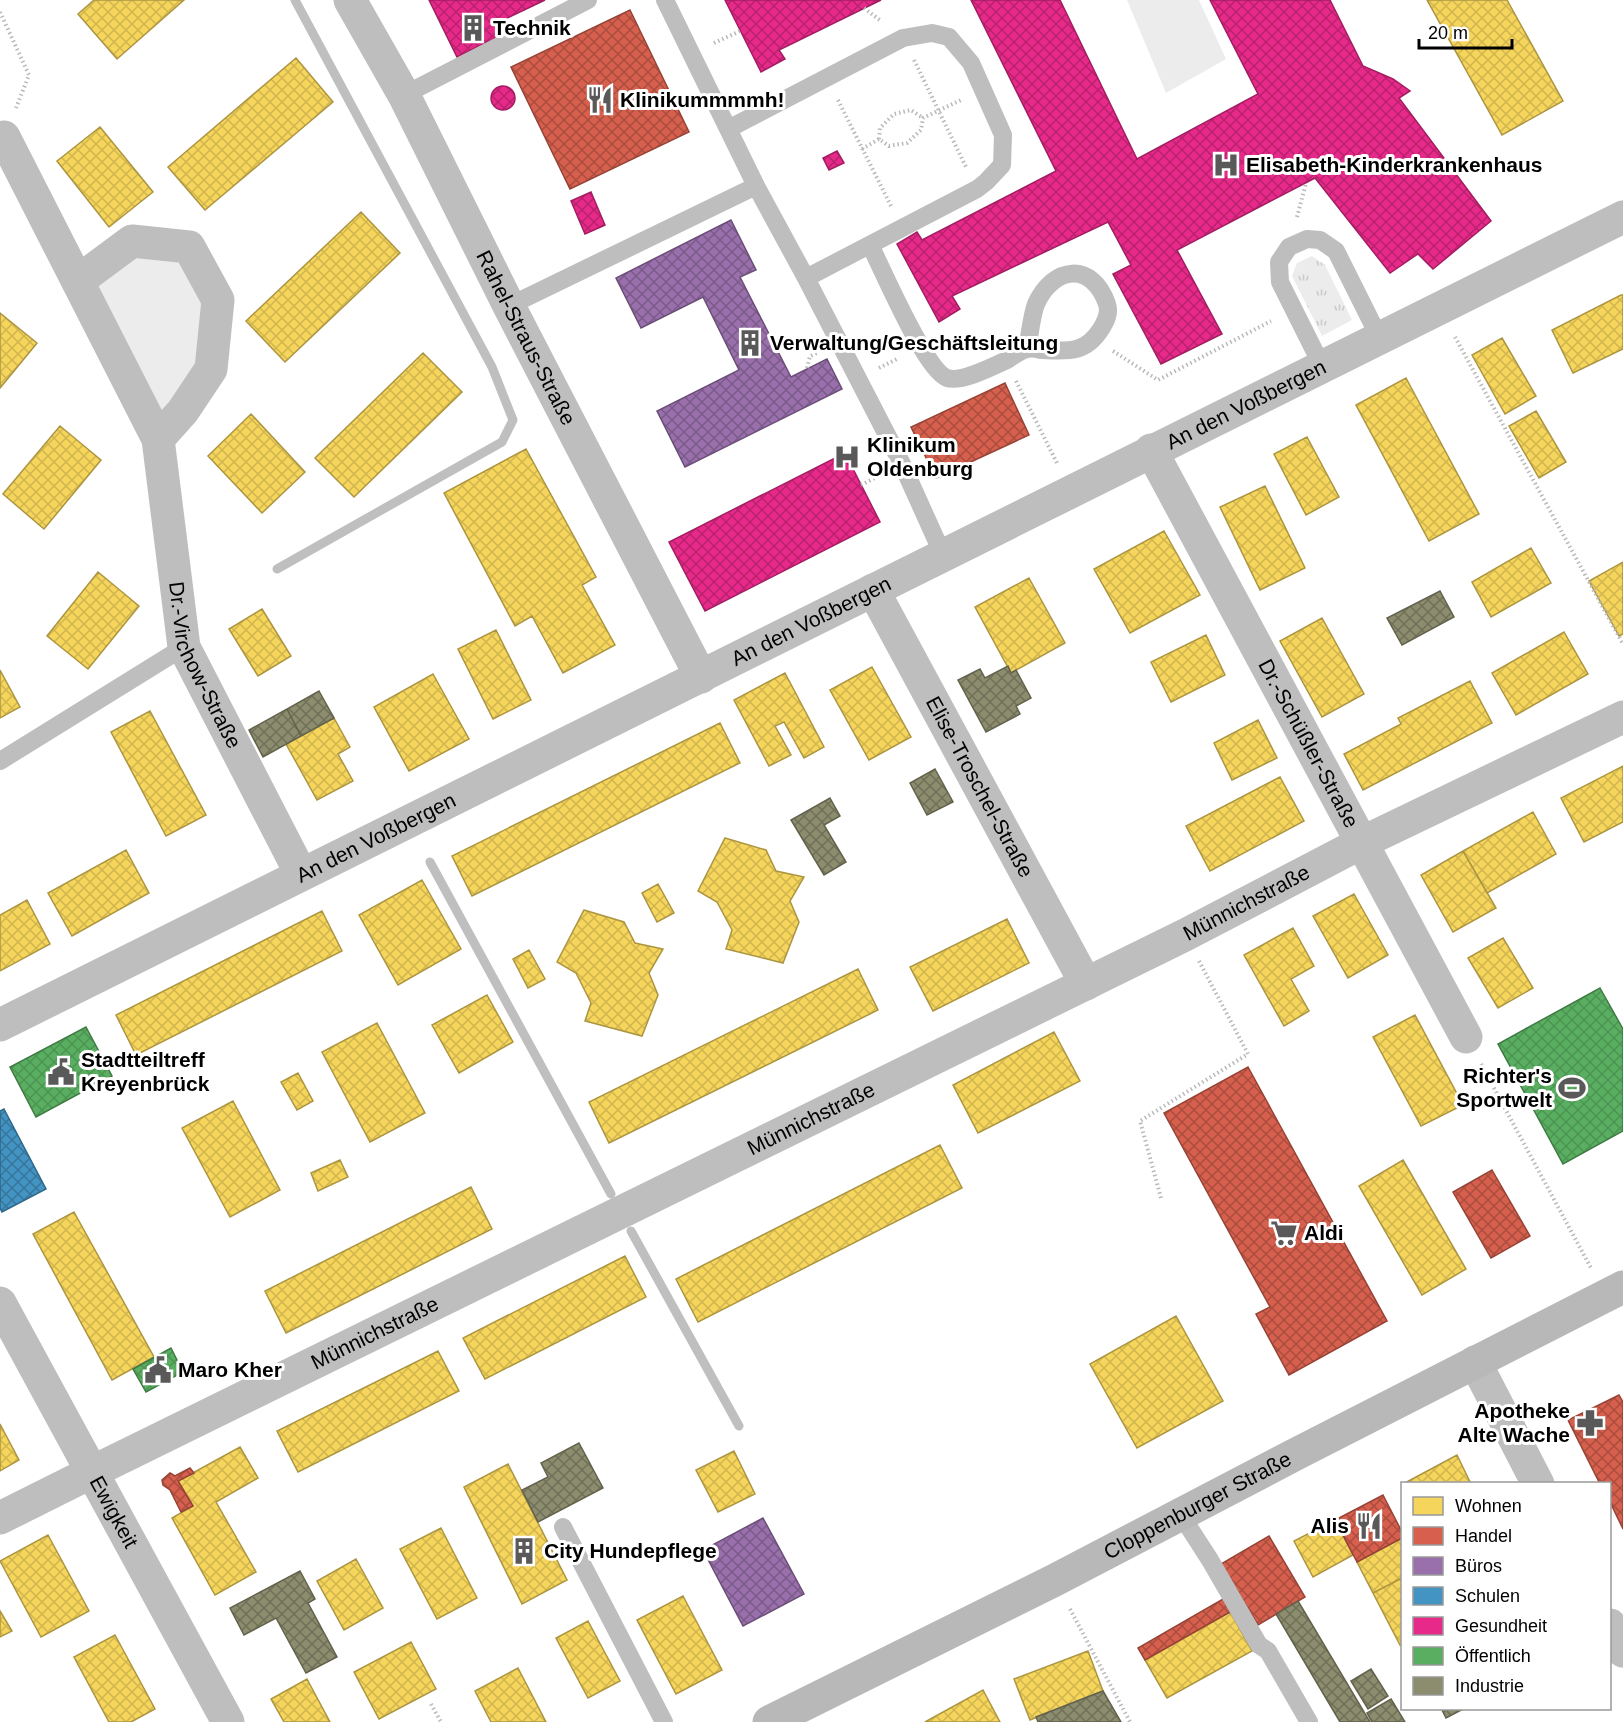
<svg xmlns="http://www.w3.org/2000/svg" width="1623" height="1722" font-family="Arial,sans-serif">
<defs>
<pattern id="grass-tufts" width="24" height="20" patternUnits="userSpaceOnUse" patternTransform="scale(1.5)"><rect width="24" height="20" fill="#ececec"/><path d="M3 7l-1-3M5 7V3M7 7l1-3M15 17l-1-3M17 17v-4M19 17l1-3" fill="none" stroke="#c9c9c9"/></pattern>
<pattern id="homes-cross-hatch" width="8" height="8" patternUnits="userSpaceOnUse" patternTransform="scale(1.5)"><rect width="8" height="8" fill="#f6d55c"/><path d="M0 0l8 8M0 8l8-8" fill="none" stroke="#d1b54e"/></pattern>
<pattern id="shops-cross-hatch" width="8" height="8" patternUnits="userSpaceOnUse" patternTransform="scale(1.5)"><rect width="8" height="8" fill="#d6604d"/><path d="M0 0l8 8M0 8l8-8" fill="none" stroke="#ab4d3e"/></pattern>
<pattern id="offices-cross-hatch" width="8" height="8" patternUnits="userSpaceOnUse" patternTransform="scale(1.5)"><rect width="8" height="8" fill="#9970ab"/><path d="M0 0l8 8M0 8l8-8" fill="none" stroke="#7a5a89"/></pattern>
<pattern id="schools-cross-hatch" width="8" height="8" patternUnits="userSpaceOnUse" patternTransform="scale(1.5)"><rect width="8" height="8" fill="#4393c3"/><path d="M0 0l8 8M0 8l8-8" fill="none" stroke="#36769c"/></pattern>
<pattern id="health-cross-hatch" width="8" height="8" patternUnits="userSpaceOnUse" patternTransform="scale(1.5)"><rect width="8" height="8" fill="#e7298a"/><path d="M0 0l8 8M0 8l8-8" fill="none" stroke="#b9216e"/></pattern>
<pattern id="public-cross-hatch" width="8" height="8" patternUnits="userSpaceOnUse" patternTransform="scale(1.5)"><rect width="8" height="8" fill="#5aae61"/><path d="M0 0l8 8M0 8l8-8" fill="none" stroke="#4c9452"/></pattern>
<pattern id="industry-cross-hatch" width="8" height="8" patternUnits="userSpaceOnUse" patternTransform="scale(1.5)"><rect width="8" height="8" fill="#8c8c6e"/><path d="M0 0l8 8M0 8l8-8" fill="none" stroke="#707058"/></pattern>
</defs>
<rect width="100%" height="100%" fill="#fff"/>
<path fill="url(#grass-tufts)" d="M 1312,256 L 1325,265 L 1352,320 L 1322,336 L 1292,276 L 1297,263 Z"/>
<path fill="#ececec" d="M 1127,0 L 1199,0 L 1226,59 L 1166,93 Z
M 132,241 L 189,247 L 218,300 L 211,369 L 158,439 L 78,281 Z"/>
<path fill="url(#homes-cross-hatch)" stroke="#ac9540" stroke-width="1.5" d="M 94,0 L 184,0 L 117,59 L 78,14 Z
M 1427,0 L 1507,0 L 1563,101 L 1502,135 Z
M 296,58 L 333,102 L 205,210 L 168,167 Z
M 100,127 L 153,192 L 109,227 L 57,161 Z
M 361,212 L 400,253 L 285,362 L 246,321 Z
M 1621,295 L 1623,295 L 1623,349 L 1573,373 L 1552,330 Z
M 0,313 L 37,343 L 0,388 Z
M 1502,338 L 1536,396 L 1505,414 L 1472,355 Z
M 423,353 L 462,392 L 354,497 L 315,458 Z
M 1406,378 L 1479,514 L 1429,541 L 1356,405 Z
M 1536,411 L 1566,462 L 1539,478 L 1509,426 Z
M 251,414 L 305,472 L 262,513 L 208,456 Z
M 60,426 L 101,460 L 44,529 L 3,494 Z
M 1307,437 L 1339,497 L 1306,515 L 1274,454 Z
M 526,449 L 596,577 L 582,585 L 615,645 L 563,673 L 532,616 L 515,626 L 444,493 Z
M 1265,486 L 1305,568 L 1260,590 L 1220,507 Z
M 1164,531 L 1200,595 L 1130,633 L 1094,569 Z
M 1531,548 L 1551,583 L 1491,617 L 1472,582 Z
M 1623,562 L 1623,634 L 1619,636 L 1589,581 Z
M 98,572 L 139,606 L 88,669 L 47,636 Z
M 1029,578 L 1065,643 L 1011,673 L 975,607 Z
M 262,609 L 291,656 L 258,676 L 229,629 Z
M 1322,618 L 1364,694 L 1322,717 L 1280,641 Z
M 496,630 L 531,700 L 493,719 L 458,649 Z
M 1564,632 L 1588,674 L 1516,715 L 1492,673 Z
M 1206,635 L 1225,675 L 1171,702 L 1151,662 Z
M 872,667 L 911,737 L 869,760 L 830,690 Z
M 0,670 L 20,707 L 0,718 Z
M 785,673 L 824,747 L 804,758 L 784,722 L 775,726 L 791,755 L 769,766 L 734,700 Z
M 433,674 L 469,739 L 409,771 L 374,707 Z
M 1470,681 L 1492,723 L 1363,790 L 1344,754 L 1401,724 L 1398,718 Z
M 150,711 L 206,815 L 166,836 L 111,732 Z
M 334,718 L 350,747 L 338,754 L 353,781 L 317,800 L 286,744 Z
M 1258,720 L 1277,758 L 1232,780 L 1214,743 Z
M 720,723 L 740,763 L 472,896 L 452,856 Z
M 1623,766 L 1623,822 L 1584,842 L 1561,798 Z
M 1280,777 L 1304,821 L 1210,871 L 1186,826 Z
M 1533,812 L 1556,854 L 1487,893 L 1463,851 Z
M 725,838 L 766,850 L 776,871 L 804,877 L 790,901 L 799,922 L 783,963 L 726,949 L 732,930 L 717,902 L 698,891 Z
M 126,850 L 149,893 L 72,936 L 48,893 Z
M 1463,851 L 1496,908 L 1453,932 L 1421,875 Z
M 422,880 L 461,949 L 398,985 L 359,915 Z
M 658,884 L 674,913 L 657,922 L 642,893 Z
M 1354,894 L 1388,955 L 1348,978 L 1313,916 Z
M 27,900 L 50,944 L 0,971 L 0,915 Z
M 584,910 L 624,922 L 635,943 L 663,949 L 649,973 L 658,995 L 642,1036 L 585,1021 L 591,1003 L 576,973 L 557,962 Z
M 322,911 L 342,951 L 136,1055 L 116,1015 Z
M 1007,919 L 1029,963 L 933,1011 L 910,967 Z
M 1293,928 L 1314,966 L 1291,979 L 1309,1011 L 1284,1026 L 1244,955 Z
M 1503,938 L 1533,988 L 1498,1008 L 1468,958 Z
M 529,950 L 545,979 L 528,988 L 513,959 Z
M 858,969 L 878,1010 L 609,1143 L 589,1102 Z
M 487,995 L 513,1042 L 459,1073 L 432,1025 Z
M 1415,1015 L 1463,1105 L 1421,1126 L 1373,1037 Z
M 377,1023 L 425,1113 L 370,1142 L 322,1052 Z
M 1054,1032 L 1080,1081 L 978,1133 L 953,1085 Z
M 298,1073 L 313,1101 L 297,1110 L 281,1082 Z
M 233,1101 L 280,1190 L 230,1217 L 182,1128 Z
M 940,1145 L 962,1188 L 698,1322 L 676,1279 Z
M 340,1160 L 348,1177 L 318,1191 L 311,1173 Z
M 1403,1160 L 1466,1269 L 1422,1295 L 1359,1186 Z
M 471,1187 L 492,1229 L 286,1333 L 265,1291 Z
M 74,1212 L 154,1357 L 112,1380 L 33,1234 Z
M 625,1256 L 646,1297 L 485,1379 L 463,1338 Z
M 1176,1316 L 1223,1401 L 1137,1448 L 1090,1364 Z
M 438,1351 L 459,1391 L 298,1472 L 277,1431 Z
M 0,1424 L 19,1460 L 0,1471 Z
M 240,1447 L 258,1478 L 216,1502 L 256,1572 L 215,1595 L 172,1518 L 193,1506 L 178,1481 Z
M 734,1451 L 755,1494 L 718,1512 L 696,1470 Z
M 1457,1455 L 1471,1484 L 1403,1484 Z
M 508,1464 L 567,1580 L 522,1604 L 464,1487 Z
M 1335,1520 L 1353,1555 L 1313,1577 L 1294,1541 Z
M 441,1528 L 477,1598 L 437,1619 L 400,1549 Z
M 48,1535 L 89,1611 L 41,1637 L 0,1561 Z
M 1402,1538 L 1402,1578 L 1373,1593 L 1357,1562 Z
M 356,1559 L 383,1608 L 344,1630 L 317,1581 Z
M 1402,1578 L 1402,1644 L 1400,1645 L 1373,1593 Z
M 683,1596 L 722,1670 L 676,1694 L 637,1620 Z
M 0,1611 L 12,1631 L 0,1637 Z
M 1230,1612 L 1252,1651 L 1167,1698 L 1145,1660 Z
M 588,1621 L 620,1681 L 588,1698 L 556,1638 Z
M 115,1635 L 155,1709 L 131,1722 L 109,1722 L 74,1657 Z
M 411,1642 L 436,1689 L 379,1719 L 354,1672 Z
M 1088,1651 L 1103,1691 L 1030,1720 L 1014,1679 Z
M 518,1668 L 546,1722 L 491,1722 L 475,1691 Z
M 307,1679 L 330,1722 L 284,1722 L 271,1699 Z
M 983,1690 L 1000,1722 L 925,1722 Z"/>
<path fill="url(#shops-cross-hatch)" stroke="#964336" stroke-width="1.5" d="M 630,10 L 689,132 L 570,189 L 511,67 Z
M 1005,383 L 1029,435 L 936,478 L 911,427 Z
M 1248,1067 L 1387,1321 L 1289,1375 L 1256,1314 L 1270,1307 L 1164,1113 Z
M 1492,1170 L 1530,1236 L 1491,1258 L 1453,1192 Z
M 1619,1395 L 1623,1402 L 1623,1529 L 1610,1502 L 1610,1484 L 1600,1484 L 1568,1420 Z
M 190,1468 L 194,1473 L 178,1481 L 193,1506 L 181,1512 L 170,1490 L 163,1485 L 162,1480 L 170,1473 L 175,1476 Z
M 1383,1495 L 1402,1532 L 1402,1538 L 1357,1562 L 1335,1520 Z
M 1269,1536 L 1305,1597 L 1258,1625 L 1221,1564 Z
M 1223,1599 L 1230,1612 L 1145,1660 L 1138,1648 Z"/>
<path fill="url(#offices-cross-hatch)" stroke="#6b4e78" stroke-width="1.5" d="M 731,220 L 756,270 L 740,277 L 791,377 L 827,359 L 842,389 L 685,467 L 657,411 L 739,370 L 703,297 L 641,328 L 616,278 Z
M 763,1518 L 804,1594 L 743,1626 L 703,1550 Z"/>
<path fill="url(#schools-cross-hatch)" stroke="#2f6788" stroke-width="1.5" d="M 4,1109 L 46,1189 L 2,1212 L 0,1208 L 0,1111 Z"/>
<path fill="url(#health-cross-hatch)" stroke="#a21d61" stroke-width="1.5" d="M 429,0 L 545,0 L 499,22 L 506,33 L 457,57 Z
M 725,0 L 881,0 L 779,50 L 785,59 L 761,72 Z
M 971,0 L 1060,0 L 1137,159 L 1258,94 L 1210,0 L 1330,0 L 1363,66 L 1393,79 L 1410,91 L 1399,98 L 1491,221 L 1433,269 L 1418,254 L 1390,273 L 1315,178 L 1177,250 L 1222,334 L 1161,364 L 1113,274 L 1131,265 L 1108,222 L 952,296 L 960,309 L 939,322 L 897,244 L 917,232 L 922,240 L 1056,171 Z
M491 98a12 12 0 1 1 24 0a12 12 0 1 1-24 0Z
M 837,151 L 844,163 L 829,170 L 823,158 Z
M 591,192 L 605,225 L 585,234 L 571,201 Z
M 845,453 L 880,522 L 705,611 L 669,542 Z"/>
<path fill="url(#public-cross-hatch)" stroke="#3f7a44" stroke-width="1.5" d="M 1600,988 L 1623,1029 L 1623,1131 L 1563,1164 L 1498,1044 Z
M 86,1027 L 112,1076 L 36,1117 L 10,1067 Z
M 171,1348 L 183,1372 L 146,1392 L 133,1369 Z"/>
<path fill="url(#industry-cross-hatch)" stroke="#62624d" stroke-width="1.5" d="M 1440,591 L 1454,617 L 1402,645 L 1387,618 Z
M 1008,666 L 1011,673 L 1016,670 L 1031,698 L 1016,706 L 1020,714 L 986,732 L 958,680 L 980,669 L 985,678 Z
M 319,691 L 334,718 L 301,736 L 287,709 Z
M 287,709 L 301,736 L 263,757 L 249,730 Z
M 935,769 L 953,802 L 927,815 L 910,783 Z
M 830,798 L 840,816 L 824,825 L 846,862 L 824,875 L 791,820 Z
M 579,1443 L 603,1488 L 538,1522 L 522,1490 L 548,1477 L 541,1463 Z
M 300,1571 L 315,1599 L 308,1603 L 337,1657 L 306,1673 L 276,1618 L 244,1635 L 230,1608 Z
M 1298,1601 L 1370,1722 L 1340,1722 L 1276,1614 Z
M 1371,1669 L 1388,1696 L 1368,1709 L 1351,1681 Z
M 1103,1691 L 1121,1722 L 1038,1722 L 1036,1717 Z
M 1391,1699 L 1405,1722 L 1372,1722 L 1367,1713 Z
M 1441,1708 L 1465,1708 L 1446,1718 Z"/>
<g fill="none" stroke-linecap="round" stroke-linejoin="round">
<path stroke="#bfbfbf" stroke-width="9" d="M 277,569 L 502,442 L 513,420 L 492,367 L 295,0
M 430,862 L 611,1194
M 631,1231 L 739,1426"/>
<path stroke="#b9b9b9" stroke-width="4" stroke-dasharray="1.5 3" stroke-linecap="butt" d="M 864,8 L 881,21
M 0,12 L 29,75 L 16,108
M 714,43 L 740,31
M 914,60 L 966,167
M 838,100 L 891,206
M 879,139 L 880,128 L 894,114 L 911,110 L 923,118
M 862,149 L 879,139 L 889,146 L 907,143 L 921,130 L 923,118 L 961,100
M 1297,217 L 1306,183
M 1455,337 L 1623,644
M 1113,351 L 1158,380 L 1271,321
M 807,368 L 810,356 L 817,353
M 879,368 L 899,358
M 1016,381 L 1057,463
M 861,485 L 879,476
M 1481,1064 L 1591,1268
M 1161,1198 L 1140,1121 L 1248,1054 L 1199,961
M 1070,1609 L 1130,1722
M 431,1704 L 441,1722"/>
<path stroke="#bebebe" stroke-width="18" d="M 665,0 L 756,186 L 806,278 L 902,464 L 943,555
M 404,95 L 588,0
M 728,129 L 903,38 L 932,33 L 949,37 L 971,63 L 1003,135 L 1002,165 L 986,182 L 977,189 L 806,278
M 870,245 C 883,270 925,370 947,378 C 961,383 994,366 1007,360 C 1013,356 1021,350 1027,349 C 1031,348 1037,349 1041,350 C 1068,351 1085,354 1101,329 C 1106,321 1110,313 1107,304 C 1092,261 1053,266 1036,304 C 1031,318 1030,335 1027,349
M 509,306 L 756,186
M 1322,366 L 1280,282 L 1279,262 L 1289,247 L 1307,239 L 1320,240 L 1336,251 L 1379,337
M 0,761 L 184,647
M 1181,1515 L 1210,1560 L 1259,1645 L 1268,1651 L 1309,1722
M 563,1527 L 664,1722"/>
<g stroke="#bebebe" stroke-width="33">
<path id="s1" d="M 350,0 L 404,95 L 509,306 L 701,677"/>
<path id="s2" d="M 4,137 L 158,439 L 184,647 L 301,874"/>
<path d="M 78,281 L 132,241 L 189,247 L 218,300 L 211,369 L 183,411 L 158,439"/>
<path id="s3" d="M 1151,450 L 1466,1037"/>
<path id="s4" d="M 873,590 L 1086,984"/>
<path id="s5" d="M 0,1025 L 1623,217"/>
<path id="s6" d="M 0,1303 L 228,1722"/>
<path d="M 1475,1362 L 1538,1484"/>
<path id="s7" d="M 0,1518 L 92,1472 L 1185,935 L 1361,843 L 1623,717"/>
<path d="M 1610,1625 L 1623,1651"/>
</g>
<path stroke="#b8b8b8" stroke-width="33" id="s8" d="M 769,1722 L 1055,1580 L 1298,1453 L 1623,1287"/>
</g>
<defs>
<symbol id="building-bare" viewBox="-9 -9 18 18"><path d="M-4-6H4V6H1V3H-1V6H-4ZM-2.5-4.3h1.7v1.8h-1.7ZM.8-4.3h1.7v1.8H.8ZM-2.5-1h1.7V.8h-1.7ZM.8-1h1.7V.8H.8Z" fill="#595959" stroke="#fff" stroke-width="2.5" paint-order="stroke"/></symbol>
<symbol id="restaurant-bare" viewBox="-9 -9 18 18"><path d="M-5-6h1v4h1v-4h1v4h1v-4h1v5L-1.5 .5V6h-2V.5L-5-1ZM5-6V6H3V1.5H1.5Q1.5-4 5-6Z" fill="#595959" stroke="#fff" stroke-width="2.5" paint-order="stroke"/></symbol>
<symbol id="hospital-bare" viewBox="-9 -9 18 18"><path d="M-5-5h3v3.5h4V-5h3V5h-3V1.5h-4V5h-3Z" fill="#595959" stroke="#fff" stroke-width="2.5" paint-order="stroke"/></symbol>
<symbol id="civic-bare" viewBox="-9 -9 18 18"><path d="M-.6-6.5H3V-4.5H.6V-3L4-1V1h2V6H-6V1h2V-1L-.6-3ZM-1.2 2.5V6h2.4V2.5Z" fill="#595959" stroke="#fff" stroke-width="2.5" paint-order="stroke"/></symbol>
<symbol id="stadium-bare" viewBox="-9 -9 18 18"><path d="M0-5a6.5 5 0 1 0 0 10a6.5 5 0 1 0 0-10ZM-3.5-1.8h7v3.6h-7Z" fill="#595959" stroke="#fff" stroke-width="2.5" paint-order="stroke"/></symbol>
<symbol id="supermarket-bare" viewBox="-9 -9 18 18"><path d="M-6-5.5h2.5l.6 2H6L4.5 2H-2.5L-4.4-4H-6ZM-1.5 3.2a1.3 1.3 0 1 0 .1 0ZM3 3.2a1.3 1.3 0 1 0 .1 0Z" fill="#595959" stroke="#fff" stroke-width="2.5" paint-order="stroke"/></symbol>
<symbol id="pharmacy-bare" viewBox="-9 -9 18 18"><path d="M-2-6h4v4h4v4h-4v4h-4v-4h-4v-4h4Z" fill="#595959" stroke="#fff" stroke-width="2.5" paint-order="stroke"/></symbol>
</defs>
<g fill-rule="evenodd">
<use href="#building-bare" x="454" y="9" width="38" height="38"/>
<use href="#restaurant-bare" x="581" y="81" width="38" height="38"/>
<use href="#hospital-bare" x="1207" y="146" width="38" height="38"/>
<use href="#building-bare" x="731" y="324" width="38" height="38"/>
<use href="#hospital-bare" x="828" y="438" width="38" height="38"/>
<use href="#civic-bare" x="42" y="1053" width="38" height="38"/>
<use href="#stadium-bare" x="1553" y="1069" width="38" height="38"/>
<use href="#supermarket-bare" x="1265" y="1214" width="38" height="38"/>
<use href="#civic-bare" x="139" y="1351" width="38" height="38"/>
<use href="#pharmacy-bare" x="1571" y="1404" width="38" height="38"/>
<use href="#restaurant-bare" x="1350" y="1507" width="38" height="38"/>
<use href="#building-bare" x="505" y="1532" width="38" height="38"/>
</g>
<g text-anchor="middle" stroke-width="6" stroke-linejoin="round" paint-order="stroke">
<g font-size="21" font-weight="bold" fill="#000" stroke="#fff" text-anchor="start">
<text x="493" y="35">Technik</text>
<text x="620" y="107">Klinikummmmh!</text>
<text x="1246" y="172">Elisabeth-Kinderkrankenhaus</text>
<text x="770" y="350">Verwaltung/Geschäftsleitung</text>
<text x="867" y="452">Klinikum<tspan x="867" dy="24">Oldenburg</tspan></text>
<text x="81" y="1067">Stadtteiltreff<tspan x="81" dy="24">Kreyenbrück</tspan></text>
<text x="1552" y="1083" text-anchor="end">Richter's<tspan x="1552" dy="24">Sportwelt</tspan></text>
<text x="1304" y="1240">Aldi</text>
<text x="178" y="1377">Maro Kher</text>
<text x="1570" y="1418" text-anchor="end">Apotheke<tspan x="1570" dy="24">Alte Wache</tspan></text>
<text x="1349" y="1533" text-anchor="end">Alis</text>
<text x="544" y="1558">City Hundepflege</text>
</g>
<g font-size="21" fill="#000" stroke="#fff">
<text dy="7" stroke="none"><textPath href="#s1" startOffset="381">Rahel-Straus-Straße</textPath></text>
<text dy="7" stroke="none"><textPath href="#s5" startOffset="1392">An den Voßbergen</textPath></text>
<text dy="7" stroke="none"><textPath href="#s5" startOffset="906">An den Voßbergen</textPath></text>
<text dy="7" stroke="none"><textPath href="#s2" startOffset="572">Dr.-Virchow-Straße</textPath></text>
<text dy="7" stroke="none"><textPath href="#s3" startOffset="333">Dr.-Schüßler-Straße</textPath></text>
<text dy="7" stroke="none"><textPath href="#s4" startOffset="224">Elise-Troschel-Straße</textPath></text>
<text dy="7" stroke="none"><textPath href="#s5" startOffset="420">An den Voßbergen</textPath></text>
<text dy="7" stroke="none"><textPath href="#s7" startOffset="1390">Münnichstraße</textPath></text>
<text dy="7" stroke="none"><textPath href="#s7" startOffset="904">Münnichstraße</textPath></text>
<text dy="7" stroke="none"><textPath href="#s7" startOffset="418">Münnichstraße</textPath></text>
<text dy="7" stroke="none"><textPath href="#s8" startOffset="480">Cloppenburger Straße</textPath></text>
<text dy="7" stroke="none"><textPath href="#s6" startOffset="238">Ewigkeit</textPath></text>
</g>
</g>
<rect x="1401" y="1482" width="210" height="228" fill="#ffffff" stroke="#999999" stroke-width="1.5"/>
<rect x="1413" y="1497" width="30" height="18" fill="#f6d55c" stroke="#999999" stroke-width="1.5"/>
<text x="1455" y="1512" font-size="18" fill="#000000">Wohnen</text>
<rect x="1413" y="1527" width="30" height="18" fill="#d6604d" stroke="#999999" stroke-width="1.5"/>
<text x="1455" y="1542" font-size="18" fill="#000000">Handel</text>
<rect x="1413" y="1557" width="30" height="18" fill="#9970ab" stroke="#999999" stroke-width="1.5"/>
<text x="1455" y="1572" font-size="18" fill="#000000">Büros</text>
<rect x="1413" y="1587" width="30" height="18" fill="#4393c3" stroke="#999999" stroke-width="1.5"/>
<text x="1455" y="1602" font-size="18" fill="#000000">Schulen</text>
<rect x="1413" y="1617" width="30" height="18" fill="#e7298a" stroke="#999999" stroke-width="1.5"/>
<text x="1455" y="1632" font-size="18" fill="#000000">Gesundheit</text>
<rect x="1413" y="1647" width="30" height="18" fill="#5aae61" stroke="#999999" stroke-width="1.5"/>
<text x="1455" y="1662" font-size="18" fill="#000000">Öffentlich</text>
<rect x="1413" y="1677" width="30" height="18" fill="#8c8c6e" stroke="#999999" stroke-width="1.5"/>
<text x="1455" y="1692" font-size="18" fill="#000000">Industrie</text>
<path d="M1419 39v9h93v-9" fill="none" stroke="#000000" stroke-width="3"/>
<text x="1428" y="39" font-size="18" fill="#000000" stroke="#ffffff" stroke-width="4.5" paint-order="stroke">20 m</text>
</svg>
